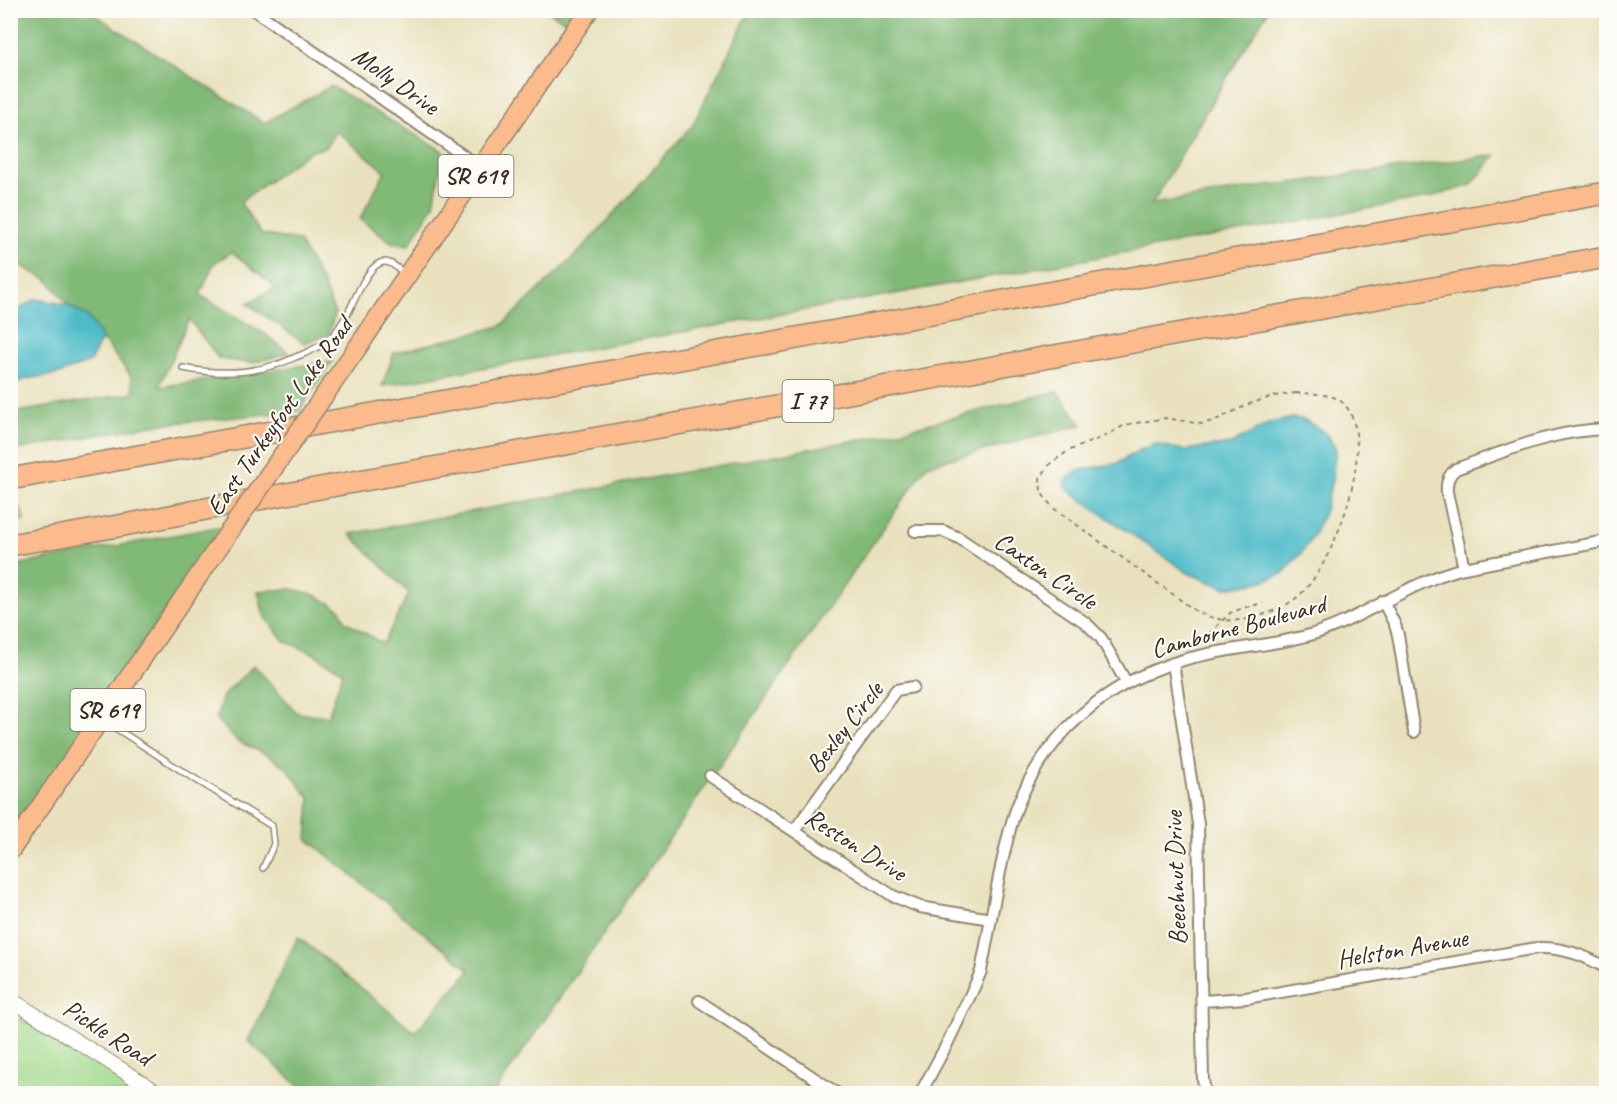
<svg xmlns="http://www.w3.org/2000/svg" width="1617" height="1104" font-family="Caveat,sans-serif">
<rect width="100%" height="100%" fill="#fdfcf7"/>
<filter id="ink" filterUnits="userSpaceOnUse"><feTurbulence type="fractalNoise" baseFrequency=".0167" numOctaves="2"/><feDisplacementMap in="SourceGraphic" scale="12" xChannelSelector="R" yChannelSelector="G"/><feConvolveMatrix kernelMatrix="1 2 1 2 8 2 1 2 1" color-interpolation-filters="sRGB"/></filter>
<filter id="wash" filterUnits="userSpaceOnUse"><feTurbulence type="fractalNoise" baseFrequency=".008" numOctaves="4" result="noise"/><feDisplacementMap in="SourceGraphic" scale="24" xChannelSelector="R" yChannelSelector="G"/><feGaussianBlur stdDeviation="1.35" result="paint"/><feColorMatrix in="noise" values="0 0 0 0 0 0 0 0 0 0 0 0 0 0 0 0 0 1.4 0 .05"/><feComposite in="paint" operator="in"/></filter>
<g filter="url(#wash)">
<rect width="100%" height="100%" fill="#e9e1be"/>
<path fill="#a2d98b" stroke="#6e8254" stroke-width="1.5" d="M 21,508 L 24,520 L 11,523 L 11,510 Z
M 10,1016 L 58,1035 L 129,1083 L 134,1090 L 133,1093 L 11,1093 Z"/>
<path fill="#81b977" stroke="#5e724a" stroke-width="1.5" d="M 11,11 L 89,11 L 264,123 L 331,86 L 443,151 L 434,205 L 409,245 L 394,244 L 360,219 L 385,171 L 336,131 L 327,147 L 309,152 L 240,202 L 261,234 L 299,241 L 323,284 L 335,314 L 328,335 L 304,343 L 247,303 L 276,288 L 232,252 L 214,263 L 200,295 L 265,334 L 289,353 L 252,363 L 219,359 L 189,319 L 159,387 L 333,361 L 299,411 L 152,425 L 11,451 L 11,413 L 134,393 L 131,376 L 102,339 L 88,317 L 68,305 L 48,280 L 13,262 L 11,260 Z
M 548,11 L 579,11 L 570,24 Z
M 752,11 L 1268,11 L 1210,105 L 1152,204 L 1253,188 L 1496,155 L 1471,185 L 1428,198 L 382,386 L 394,353 L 501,326 L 582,249 L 692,126 L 748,14 Z
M 1057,391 L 1082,425 L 927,465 L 494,1093 L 307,1093 L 248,1041 L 298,937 L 415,1032 L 470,970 L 307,839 L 310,798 L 299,785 L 288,769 L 268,755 L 237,741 L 216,719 L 223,696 L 254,665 L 297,713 L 328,716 L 343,672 L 311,652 L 284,641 L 264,616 L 258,591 L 293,589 L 315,595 L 340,609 L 345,621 L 383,644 L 409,593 L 350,534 L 884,435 Z
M 222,526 L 20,827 L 10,821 L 10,566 Z"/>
<path fill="#4ebbc8" stroke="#447273" stroke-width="1.5" d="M 36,299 L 68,305 L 88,317 L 102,339 L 90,362 L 59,374 L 26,379 L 11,385 L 11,314 Z
M 1293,418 L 1305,420 L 1327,434 L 1336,449 L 1332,480 L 1324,513 L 1312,538 L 1300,555 L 1282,574 L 1260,582 L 1225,588 L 1188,573 L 1076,496 L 1065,487 L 1066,481 L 1076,471 L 1118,463 L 1138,451 L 1155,444 L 1184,450 L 1231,444 L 1270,423 Z"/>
</g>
<g filter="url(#ink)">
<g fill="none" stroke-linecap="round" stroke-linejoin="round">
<defs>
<path id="service" d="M 183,368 C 213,374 246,374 275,365 C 284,363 292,358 301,355 C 311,351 321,346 329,339 C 337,332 343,322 348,313 C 355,300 366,269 380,263 C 389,259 397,268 404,273
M 103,720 L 182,771 L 272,826 L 274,844 L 263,868"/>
<path id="minor" d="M 254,10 L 481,168
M 915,531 L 943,531 L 959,538 L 1086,623 L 1101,638 L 1126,682
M 1464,568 L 1447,492 C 1446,483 1448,475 1456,469 C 1505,451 1554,430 1606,429
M 1383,601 L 1395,625 L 1398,635 L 1414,732
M 1173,663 L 1198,824 L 1203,1079 L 1205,1094
M 710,776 L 893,896 L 920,907 L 991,919
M 794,831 L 896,690 L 913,687
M 699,1001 L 838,1094
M 1202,1001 L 1246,998 L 1537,948 C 1562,947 1585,955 1606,968
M 920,1094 L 947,1044 L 976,983 L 981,971 C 987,942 992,912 998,882 C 1003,857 1008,831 1017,807 C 1046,733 1105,684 1180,661 C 1222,648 1267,647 1310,635 C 1363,619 1409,582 1464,568 L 1606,541"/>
<path id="tertiary" d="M 10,999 L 160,1094"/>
<path id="primary" d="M 362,341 L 589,10
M 10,851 L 204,568"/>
<path id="motorway" d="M 10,479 L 1606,193
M 10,545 L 135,523 L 231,504 L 1606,257"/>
</defs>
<use href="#service" stroke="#92866e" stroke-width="8"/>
<use href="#minor" stroke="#92866e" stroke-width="14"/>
<use href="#tertiary" stroke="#92866e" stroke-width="16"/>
<use href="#primary" stroke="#92866e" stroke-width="21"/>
<use href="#motorway" stroke="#92866e" stroke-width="24"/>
<path stroke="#92866e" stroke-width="2" stroke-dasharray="4.5 4.5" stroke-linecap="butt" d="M 1296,393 C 1310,394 1333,392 1344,404 C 1380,443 1333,571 1295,599 C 1279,611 1246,623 1226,620 C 1215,619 1206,616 1196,611 L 1052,507 L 1041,492 L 1040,478 L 1050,464 L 1068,451 L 1105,436 L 1125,425 L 1165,418 L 1202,424 L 1216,420 L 1249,404 L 1274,396 Z
M 1210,643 L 1211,632 L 1230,613 L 1243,608 L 1263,603"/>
<use href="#service" stroke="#fff" stroke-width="5"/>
<use href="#minor" stroke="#fff" stroke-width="10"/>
<use href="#tertiary" stroke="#fff" stroke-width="14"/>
<use href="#primary" stroke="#fbbb8d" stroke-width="18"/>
<use href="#motorway" stroke="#fbbb8d" stroke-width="21"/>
<defs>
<path id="primary-bridge" d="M 204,568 L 362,341"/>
</defs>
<use href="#primary-bridge" stroke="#92866e" stroke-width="21" stroke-linecap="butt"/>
<use href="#primary-bridge" stroke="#fbbb8d" stroke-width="18"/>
</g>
</g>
<g text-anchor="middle" stroke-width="4.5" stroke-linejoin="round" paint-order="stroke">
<g fill="#fdfcf7" stroke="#75695f" stroke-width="1.5">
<rect x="438.5" y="155" width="75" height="42" rx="4.5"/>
<rect x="782.5" y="380" width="51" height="42" rx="4.5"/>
<rect x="70.5" y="689" width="75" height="42" rx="4.5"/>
</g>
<g font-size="24" font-weight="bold" fill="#3b2a1e">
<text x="476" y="184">SR 619</text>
<text x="808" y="409">I 77</text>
<text x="108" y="718">SR 619</text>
</g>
<g font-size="26" fill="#3b2a1e" stroke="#fdfcf7">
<text transform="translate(396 80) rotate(35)" y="9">Molly Drive</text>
<text transform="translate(279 416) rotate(-55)" y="9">East Turkeyfoot Lake Road</text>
<text transform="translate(1046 570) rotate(34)" y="9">Caxton Circle</text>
<text transform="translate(1238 626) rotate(-15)" y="9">Camborne Boulevard</text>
<text transform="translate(844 727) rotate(-52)" y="9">Bexley Circle</text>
<text transform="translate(856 844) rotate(32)" y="9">Reston Drive</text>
<text transform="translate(1175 878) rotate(-92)" y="9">Beechnut Drive</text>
<text transform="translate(1402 948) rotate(-10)" y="9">Helston Avenue</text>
<text transform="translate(108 1032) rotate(33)" y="9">Pickle Road</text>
</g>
</g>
<rect width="1617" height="1104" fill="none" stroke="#fdfcf7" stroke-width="36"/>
</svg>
